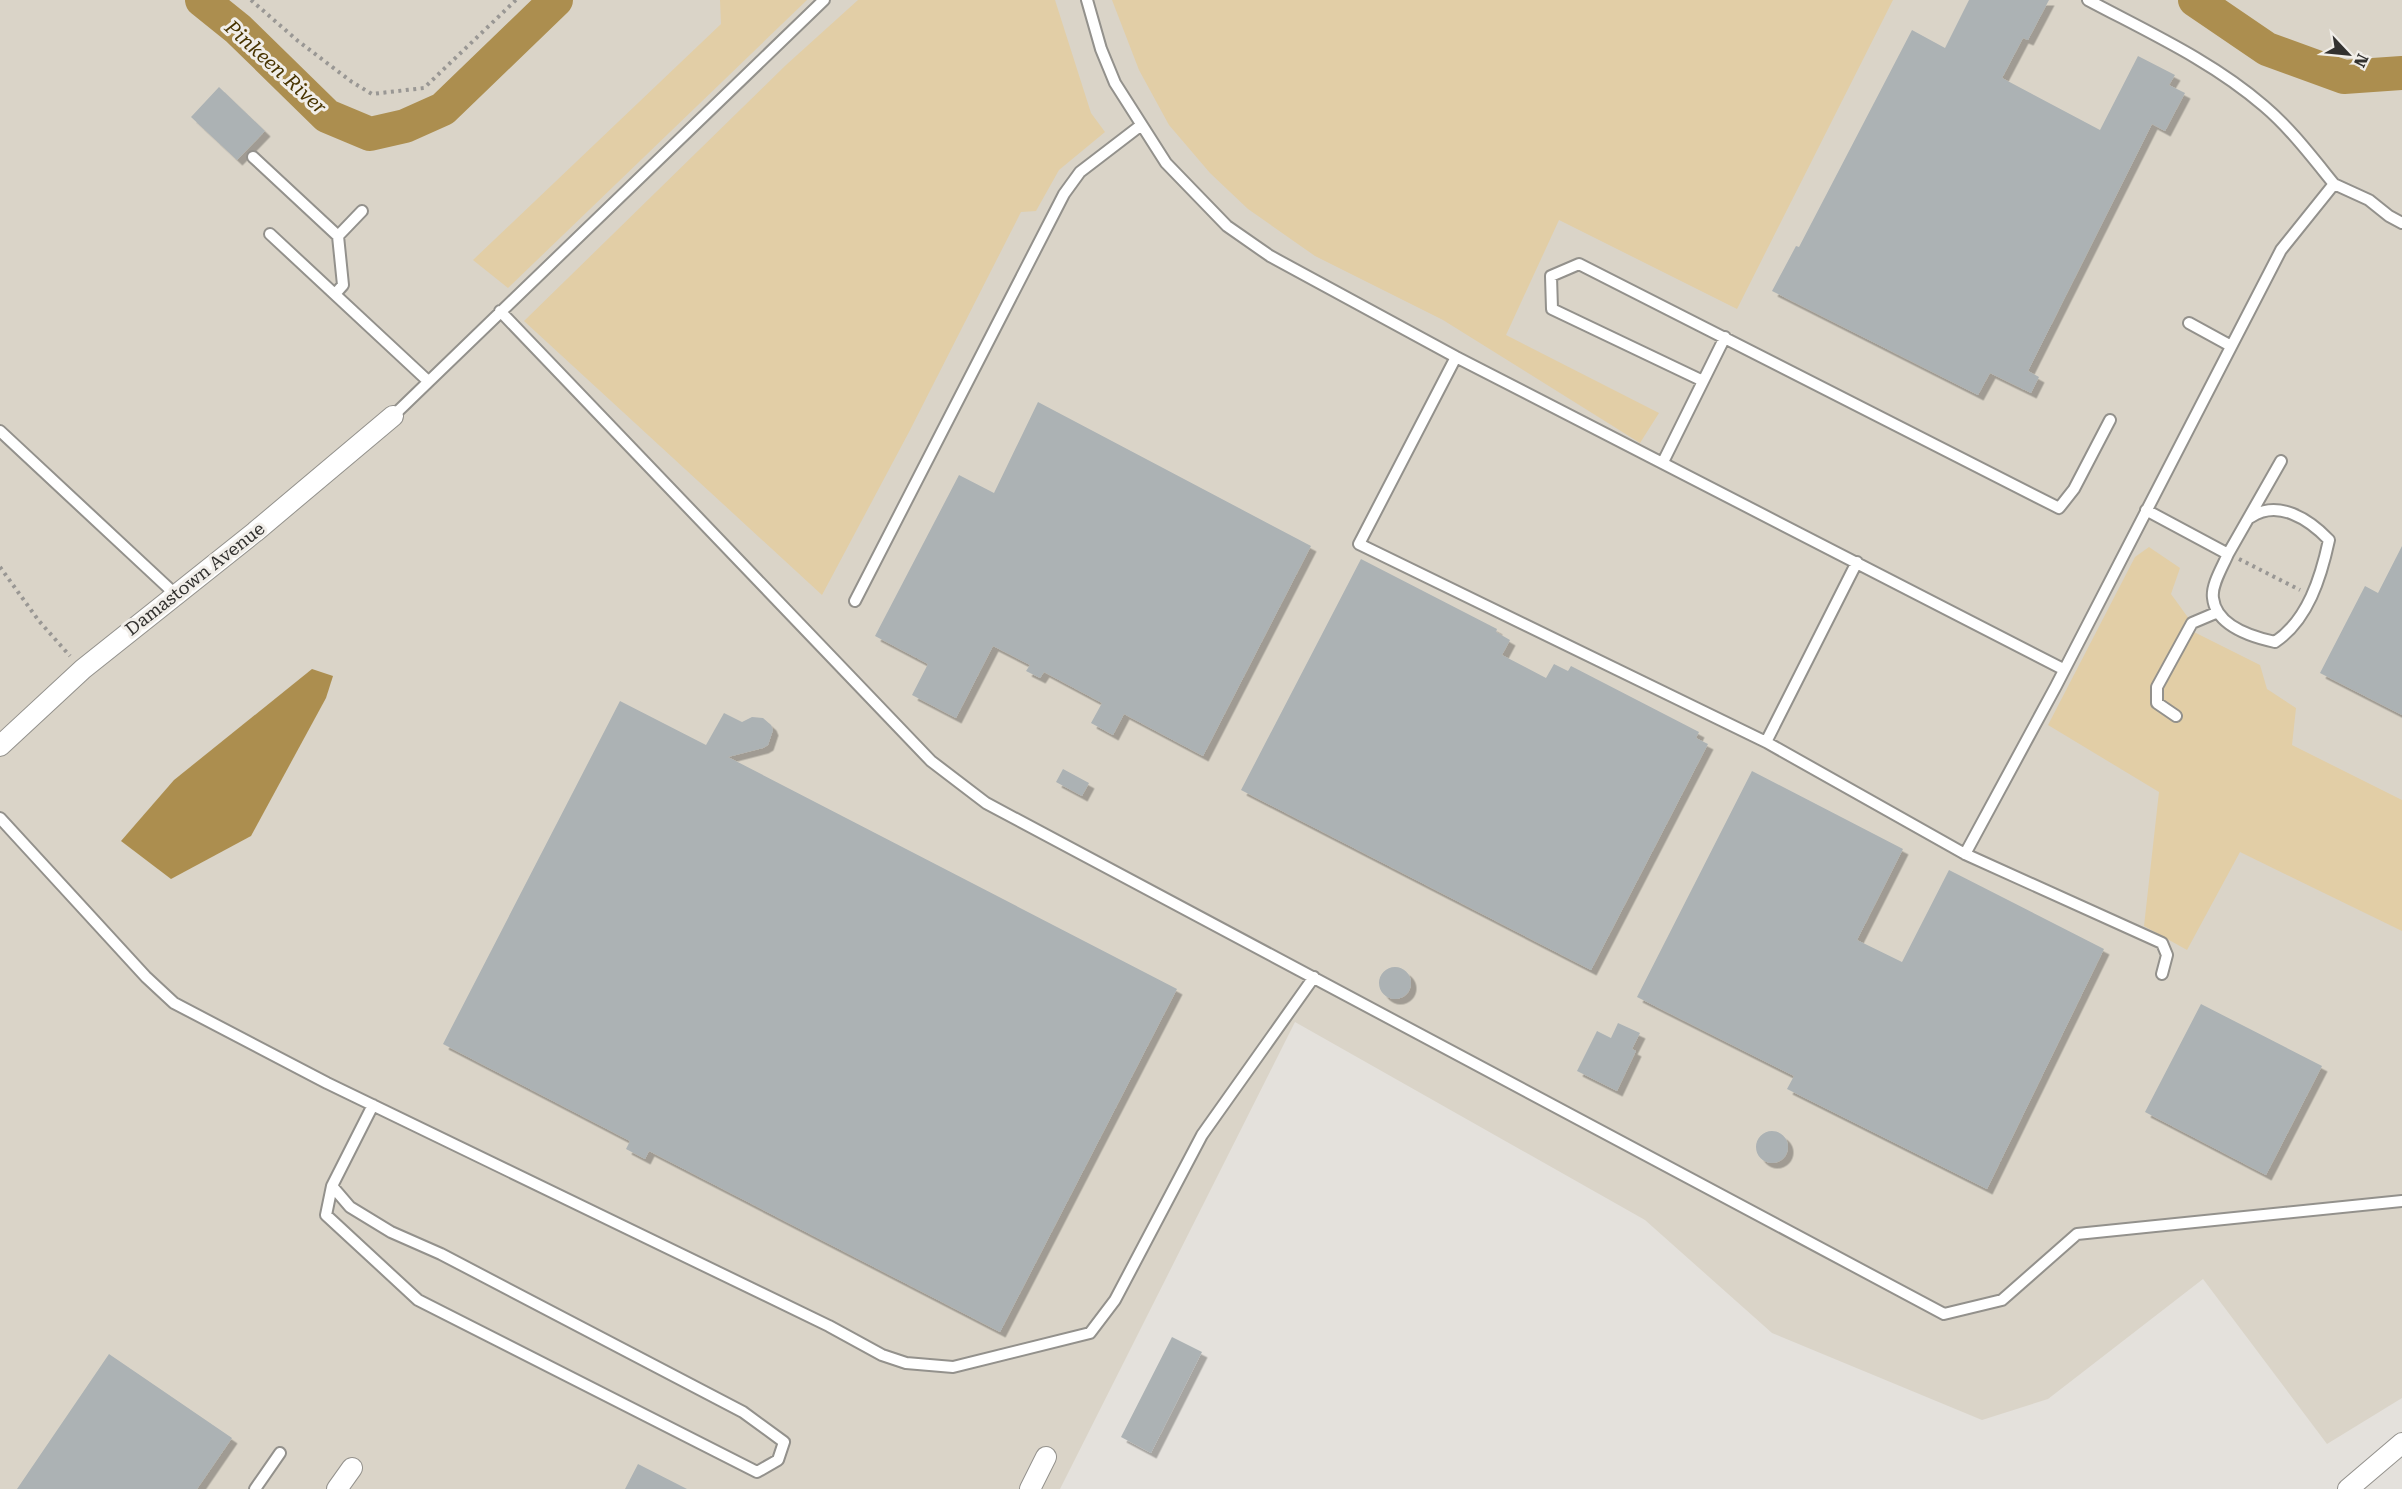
<svg xmlns="http://www.w3.org/2000/svg" width="2402" height="1489" font-family="'Roboto Serif',serif">
<defs>
<filter id="shadow"><feDropShadow dx="5.5" dy="5.5" stdDeviation="0" flood-color="#0004"/></filter>
</defs>
<rect width="100%" height="100%" fill="#e4e1dc"/>
<path fill="#dad4c8" d="M 0,0 L 2402,0 L 2402,1398 L 2327,1444 L 2203,1279 L 2048,1399 L 1982,1420 L 1772,1333 L 1645,1220 L 1295,1022 L 1060,1489 L 0,1489 Z"/>
<path fill="#e2cea6" d="M 720,0 L 807,0 L 508,288 L 473,260 L 721,24 Z
M 858,0 L 1055,0 L 1091,113 L 1105,132 L 1059,170 L 1036,211 L 1021,212 L 909,432 L 822,595 L 524,321 L 786,65 Z
M 1112,0 L 1893,0 L 1737,309 L 1559,220 L 1506,335 L 1659,413 L 1640,443 L 1443,320 L 1315,256 L 1248,209 L 1210,173 L 1169,125 L 1139,70 Z
M 2149,547 L 2180,568 L 2171,594 L 2192,623 L 2194,632 L 2260,665 L 2267,689 L 2296,708 L 2292,745 L 2402,800 L 2402,931 L 2240,852 L 2187,950 L 2144,926 L 2159,792 L 2048,725 L 2135,557 Z"/>
<path fill="#ac8e4f" d="M 312,669 L 333,676 L 326,698 L 251,836 L 171,879 L 121,841 L 174,780 Z"/>
<g fill="none" stroke-linecap="round" stroke-linejoin="round">
<path stroke="#ac8e4f" stroke-width="34" d="M 202,0 L 238,29 L 327,116 L 370,134 L 405,126 L 443,109 L 556,0
M 2195,0 L 2267,49 L 2344,77 L 2402,73"/>
</g>
<path fill="#acb2b4" filter="url(#shadow)" d="M 1969,0 L 2049,0 L 2028,40 L 2023,38 L 2002,78 L 2100,130 L 2138,56 L 2175,75 L 2169,85 L 2185,93 L 2165,131 L 2152,124 L 2028,371 L 2039,377 L 2031,393 L 1990,373 L 1978,395 L 1772,291 L 1796,246 L 1799,247 L 1912,30 L 1945,48 Z
M 219,87 L 265,131 L 237,160 L 191,117 Z
M 1038,402 L 1311,546 L 1203,756 L 1124,714 L 1113,735 L 1091,723 L 1102,703 L 1044,672 L 1040,678 L 1026,671 L 1030,665 L 993,646 L 956,718 L 912,695 L 928,664 L 875,636 L 959,475 L 994,493 Z
M 2402,546 L 2402,715 L 2320,673 L 2365,586 L 2378,593 Z
M 1361,559 L 1497,629 L 1496,632 L 1510,640 L 1502,655 L 1546,678 L 1554,664 L 1568,671 L 1571,666 L 1699,732 L 1696,738 L 1708,744 L 1591,970 L 1241,790 Z
M 620,701 L 706,745 L 724,713 L 742,722 L 752,717 L 763,718 L 771,725 L 773,730 L 768,745 L 763,748 L 728,757 L 1177,989 L 1000,1332 L 649,1151 L 645,1159 L 626,1149 L 630,1141 L 443,1044 Z
M 1063,769 L 1089,783 L 1082,796 L 1056,782 Z
M 1752,771 L 1903,849 L 1857,940 L 1902,962 L 1949,870 L 2104,949 L 1987,1189 L 1787,1089 L 1794,1076 L 1637,997 Z
M1379 983a16 16 0 1 1 32 0a16 16 0 1 1-32 0Z
M 2201,1004 L 2322,1066 L 2266,1175 L 2145,1112 Z
M 1618,1023 L 1640,1033 L 1632,1049 L 1636,1051 L 1617,1091 L 1577,1071 L 1597,1031 L 1611,1038 Z
M1756 1147a16 16 0 1 1 32 0a16 16 0 1 1-32 0Z
M 1172,1337 L 1202,1352 L 1151,1453 L 1121,1437 Z
M 109,1354 L 232,1438 L 197,1489 L 17,1489 Z
M 638,1464 L 687,1489 L 625,1489 Z"/>
<g fill="none" stroke-linecap="round" stroke-linejoin="round">
<defs>
<path id="lane" d="M 1087,0 L 1101,49 L 1115,83 L 1166,163 L 1227,226 L 1270,256 L 1456,357 L 2063,669
M 253,157 L 338,236
M 2334,184 L 2369,200 L 2389,216 L 2402,223
M 270,234 L 428,381
M 335,294 L 343,285 L 338,236 L 362,211
M 500,311 L 931,761 L 986,803 L 1944,1314 L 2002,1300 L 2077,1234 L 2402,1201
M 2189,323 L 2231,346
M 1456,357 L 1359,544 L 1766,742 L 1965,854 L 2162,943 L 2167,955 L 2162,974
M 1703,381 L 1552,309 L 1551,276 L 1579,264 L 2059,508 L 2074,489 L 2110,420
M 393,416 L 824,0
M 0,431 L 175,594
M 1663,462 L 1725,337
M 2146,510 L 2228,554 L 2281,461
M 2228,554 C 2223,566 2211,585 2213,598 C 2216,626 2252,637 2275,642 C 2308,620 2321,577 2329,540 C 2309,519 2278,499 2251,517
M 855,601 L 1064,194 L 1080,172 L 1140,126
M 2176,716 L 2157,703 L 2157,687 L 2192,623 L 2218,612
M 1766,742 L 1857,562
M 0,818 L 146,977 L 174,1003 L 327,1083 L 829,1326 L 882,1355 L 906,1363 L 953,1367 L 1090,1333 L 1115,1300 L 1202,1135 L 1314,977
M 1965,854 L 2056,686 L 2281,250 L 2334,184 C 2312,157 2290,128 2264,106 C 2212,61 2148,32 2088,0
M 332,1186 L 326,1215 L 418,1300 L 757,1472 L 778,1460 L 784,1442 L 743,1412 L 441,1254 L 391,1232 L 350,1207 L 332,1186 L 373,1105
M 255,1489 L 280,1453"/>
<path id="street" d="M 0,746 L 83,669 L 255,532 L 393,416
M 337,1489 L 352,1468
M 1030,1489 L 1046,1457
M 2348,1489 L 2402,1443"/>
</defs>
<use href="#lane" stroke="#93918c" stroke-width="14"/>
<use href="#street" stroke="#93918c" stroke-width="22"/>
<path stroke="#999794" stroke-width="4" stroke-dasharray="3 4.5" stroke-linecap="butt" d="M 251,0 L 298,41 L 352,82 L 372,94 L 424,88 L 516,0
M 2239,559 L 2300,590
M 0,567 L 39,621 L 70,656"/>
<use href="#lane" stroke="#fff" stroke-width="10"/>
<use href="#street" stroke="#fff" stroke-width="20"/>
</g>
<g text-anchor="middle" stroke-width="6" stroke-linejoin="round" paint-order="stroke">
<g font-size="18" fill="#32312f" stroke="#f1eee9">
<text transform="translate(195 579) rotate(-38)" y="6">Damastown Avenue</text>
</g>
<g font-size="20" font-style="italic" fill="#483400" stroke="#f1eee9">
<text transform="translate(276 67) rotate(42)" y="7">Pinkeen River</text>
</g>
</g>
<g transform="translate(2348 54) rotate(116)" stroke="#f1eee9" stroke-width="4.5" paint-order="stroke">
<path d="M0-4.5L10 22L0 15L-10 22Z" fill="#32312f"/>
<text y="-9" font-size="16" font-weight="bold" text-anchor="middle" fill="#32312f">N</text>
</g>
</svg>
